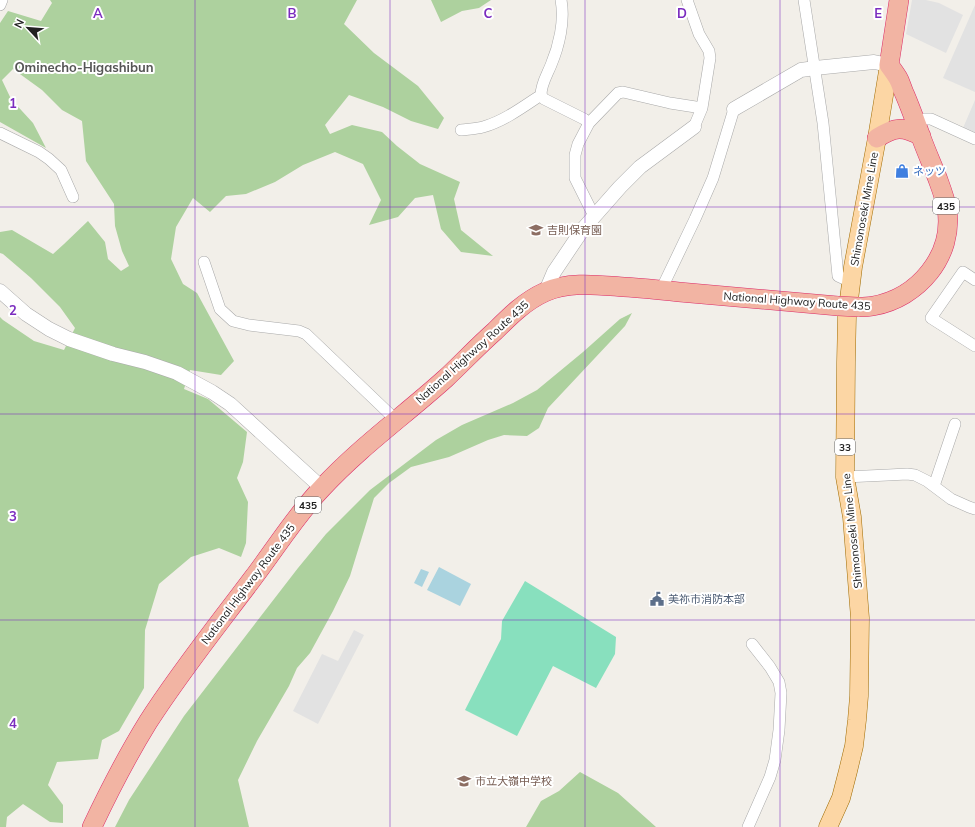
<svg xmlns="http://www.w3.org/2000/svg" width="975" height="827" font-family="Mulish,'Noto Sans JP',sans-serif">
<rect width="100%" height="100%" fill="#f2efe9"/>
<path fill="#add19e" d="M 50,0 L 357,0 L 344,24 L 374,53 L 418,86 L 444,118 L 438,129 L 411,121 L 383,107 L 349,95 L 325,125 L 330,134 L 352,125 L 382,132 L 397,146 L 420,164 L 460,182 L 454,199 L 461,230 L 493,256 L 461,252 L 441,229 L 433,195 L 415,198 L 398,217 L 369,225 L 381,200 L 363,164 L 335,152 L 303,165 L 275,182 L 246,194 L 226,196 L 210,212 L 193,198 L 176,227 L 171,259 L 183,284 L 197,293 L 234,361 L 221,375 L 190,370 L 184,389 L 208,399 L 247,432 L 243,462 L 237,478 L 248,502 L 246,543 L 241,557 L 219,548 L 191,557 L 159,584 L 145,630 L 144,688 L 119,731 L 102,740 L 98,759 L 57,762 L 48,785 L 63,805 L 63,823 L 50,822 L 23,804 L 7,817 L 6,827 L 0,827 L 0,317 L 3,320 L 34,341 L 64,350 L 75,328 L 60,307 L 31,278 L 3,254 L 0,253 L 0,232 L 12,230 L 53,254 L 64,244 L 88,221 L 105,242 L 108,259 L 121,271 L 129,266 L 122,251 L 115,226 L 114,204 L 86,161 L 82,121 L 62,110 L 42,90 L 13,69 L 2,80 L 11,99 L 33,123 L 46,148 L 0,122 L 0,23 L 8,11 L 41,21 L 52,3 Z
M 431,0 L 491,0 L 479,8 L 462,11 L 441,22 Z
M 632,313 L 625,326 L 548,408 L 539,428 L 527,436 L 504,435 L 488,440 L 449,457 L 411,467 L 389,483 L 374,498 L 350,576 L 333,611 L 310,653 L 297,668 L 289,686 L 257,741 L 238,780 L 249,827 L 115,827 L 129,800 L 184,716 L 298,568 L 326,534 L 370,490 L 436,440 L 462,425 L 513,403 L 537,390 L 583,352 L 620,319 Z
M 580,772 L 618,793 L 656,827 L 526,827 L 541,801 L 559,791 Z"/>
<path fill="#88e0be" d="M 525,581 L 616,637 L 615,654 L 596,688 L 553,666 L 517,736 L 465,710 L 501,639 L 502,621 Z"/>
<path fill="#e2e2e2" d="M 912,0 L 926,0 L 939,3 L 963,15 L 946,53 L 906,34 Z
M 975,5 L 975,92 L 943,78 Z
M 975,100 L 975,134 L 963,128 Z
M 354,630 L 364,635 L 318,724 L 293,711 L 322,654 L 338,661 Z"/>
<path fill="#aad3df" d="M 439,567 L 471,584 L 460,606 L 427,590 Z
M 421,569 L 429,572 L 422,587 L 414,583 Z"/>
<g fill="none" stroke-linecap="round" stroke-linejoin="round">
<defs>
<path id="minor" d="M 561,0 C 565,21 559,46 551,65 C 547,75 541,84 541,95 L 544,99 L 584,119 L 589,123 L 578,144 L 575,155 L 575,178 L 591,210 L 595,215
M 687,0 L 699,34 L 709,51 L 710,58 L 702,108 L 694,127
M 804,0 L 823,123 L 838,276 L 851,282
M 0,5 L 2,0
M 589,123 L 618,93 L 623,92 L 670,103 L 702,108
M 917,123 L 924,119 L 931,119 L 975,139
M 461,130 C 468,129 476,129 483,127 C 504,121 523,107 541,95
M 0,133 L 39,152 L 49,159 L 61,170 L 73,197
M 204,262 L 220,309 L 233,321 L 249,325 L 299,331 L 306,334 L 396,420
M 975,280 L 963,272 L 931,318 L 975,346
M 661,290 L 695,219 L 713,178 L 734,109
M 845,477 L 888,475 L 907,474 L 915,475 L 927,481 L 951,499 L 969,507 L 975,509
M 934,486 L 955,424
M 748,827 L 770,777 L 775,760 L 779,730 L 781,693 L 779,682 L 770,667 L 752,644"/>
<path id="tertiary" d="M 734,109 L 801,70 L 815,68 L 874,62 L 889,65
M 0,291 L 26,314 L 49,329 L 69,339 L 113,354 L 145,362 L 177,373 L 212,392 L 230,404 L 322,488
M 546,291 L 554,272 L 583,229 L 620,187 L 640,167 L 694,127"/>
<path id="primary" d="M 828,827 L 841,798 L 848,771 L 854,746 L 857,720 L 859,696 L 860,618 L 852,517 L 845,477 L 846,362 L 847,316 L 853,267 L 877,138 L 889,65"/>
<path id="trunk" d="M 877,138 C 895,127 902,126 921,136
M 858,307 C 863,307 868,307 873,306 C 918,298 954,256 947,209 C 945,198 941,188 937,177 C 932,164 926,151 921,137 C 916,123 911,109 905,95 C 902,89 901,83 898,78 C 895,73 892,69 889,65 L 899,0
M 92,827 C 109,791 127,756 148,722 C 180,672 217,626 253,578 C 276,548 296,515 322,488 C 360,447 405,415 446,378 C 462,363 478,346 495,331 C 510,316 525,301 545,292 C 569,281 598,285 624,287 C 642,288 661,290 679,292 L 838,306"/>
</defs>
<use href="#minor" stroke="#a9a9a9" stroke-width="12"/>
<use href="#tertiary" stroke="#a9a9a9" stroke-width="15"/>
<use href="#primary" stroke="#a06b00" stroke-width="19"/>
<use href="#trunk" stroke="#dc2a67" stroke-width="20"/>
<use href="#minor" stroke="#fff" stroke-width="11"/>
<use href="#tertiary" stroke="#fff" stroke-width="14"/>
<use href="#primary" stroke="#fcd6a4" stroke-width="18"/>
<use href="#trunk" stroke="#f2b4a3" stroke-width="19"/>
<defs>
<path id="trunk-bridge" d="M 838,306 L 858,307"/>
</defs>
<use href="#trunk-bridge" stroke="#dc2a67" stroke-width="20" stroke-linecap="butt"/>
<use href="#trunk-bridge" stroke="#f2b4a3" stroke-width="19"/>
</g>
<path fill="none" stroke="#7b2cbf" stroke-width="1" stroke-opacity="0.55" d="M 195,0 L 195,827M 390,0 L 390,827M 585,0 L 585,827M 780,0 L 780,827M 0,207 L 975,207M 0,414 L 975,414M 0,620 L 975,620"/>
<defs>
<symbol id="shop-bare" viewBox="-9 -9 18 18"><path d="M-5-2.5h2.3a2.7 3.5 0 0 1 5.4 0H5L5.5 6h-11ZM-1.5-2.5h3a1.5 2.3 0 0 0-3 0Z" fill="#3f7fe0" stroke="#fff" stroke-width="2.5" paint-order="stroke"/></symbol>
<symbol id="school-bare" viewBox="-9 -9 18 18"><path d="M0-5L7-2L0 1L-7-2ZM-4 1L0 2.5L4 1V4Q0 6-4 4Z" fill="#8d6e63" stroke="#fff" stroke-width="2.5" paint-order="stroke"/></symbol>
<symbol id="civic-bare" viewBox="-9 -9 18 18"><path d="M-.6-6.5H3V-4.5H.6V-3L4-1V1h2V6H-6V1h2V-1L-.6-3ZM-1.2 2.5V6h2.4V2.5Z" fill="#5c6f8a" stroke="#fff" stroke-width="2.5" paint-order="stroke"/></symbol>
</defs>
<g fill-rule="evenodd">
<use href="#shop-bare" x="892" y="161" width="20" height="20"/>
<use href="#school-bare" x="526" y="220" width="20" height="20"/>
<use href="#civic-bare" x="647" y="589" width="20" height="20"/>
<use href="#school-bare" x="454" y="771" width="20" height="20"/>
</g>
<g text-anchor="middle" stroke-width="4" stroke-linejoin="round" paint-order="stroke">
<g fill="#fff" stroke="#646464" stroke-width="1">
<rect x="933" y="198" width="26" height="16" rx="3"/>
<rect x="835" y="439" width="20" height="16" rx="3"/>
<rect x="295" y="497" width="26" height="16" rx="3"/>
</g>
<g font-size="10" font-weight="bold" fill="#222">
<text x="946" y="210">435</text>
<text x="845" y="451">33</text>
<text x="308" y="509">435</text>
</g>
<g font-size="11" fill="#366cbe" stroke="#fff" text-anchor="start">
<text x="913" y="175">ネッツ</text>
</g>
<g font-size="11" fill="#222" stroke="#fff">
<text transform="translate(864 209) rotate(-80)" y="4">Shimonoseki Mine Line</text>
<text transform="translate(797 301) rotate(4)" y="4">National Highway Route 435</text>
<text transform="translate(472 352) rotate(-42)" y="4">National Highway Route 435</text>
<text transform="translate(852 531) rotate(-96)" y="4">Shimonoseki Mine Line</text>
<text transform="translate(248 584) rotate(-53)" y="4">National Highway Route 435</text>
</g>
<g font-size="11" fill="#785e54" stroke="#fff" text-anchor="start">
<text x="547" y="234">吉則保育園</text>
<text x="475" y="785">市立大嶺中学校</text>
</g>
<g font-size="11" fill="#4e5e75" stroke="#fff" text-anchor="start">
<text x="668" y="603">美祢市消防本部</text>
</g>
<g font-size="13" font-weight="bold" fill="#555" stroke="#fff">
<text x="84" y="72">Ominecho-Higashibun</text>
</g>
</g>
<g font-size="13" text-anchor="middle" font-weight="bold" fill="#7b2cbf" stroke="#fff" stroke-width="4" stroke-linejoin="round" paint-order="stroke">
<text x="98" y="18">A</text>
<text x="292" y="18">B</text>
<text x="488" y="18">C</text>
<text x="682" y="18">D</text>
<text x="878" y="18">E</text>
<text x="13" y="108">1</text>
<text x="13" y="315">2</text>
<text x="13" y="521">3</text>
<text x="13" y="728">4</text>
</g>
<g transform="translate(28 28) rotate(296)" stroke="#ffffff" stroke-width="3" paint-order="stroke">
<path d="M0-3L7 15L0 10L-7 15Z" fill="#222222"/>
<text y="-6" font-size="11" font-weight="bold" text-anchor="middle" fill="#222222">N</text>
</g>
</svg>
